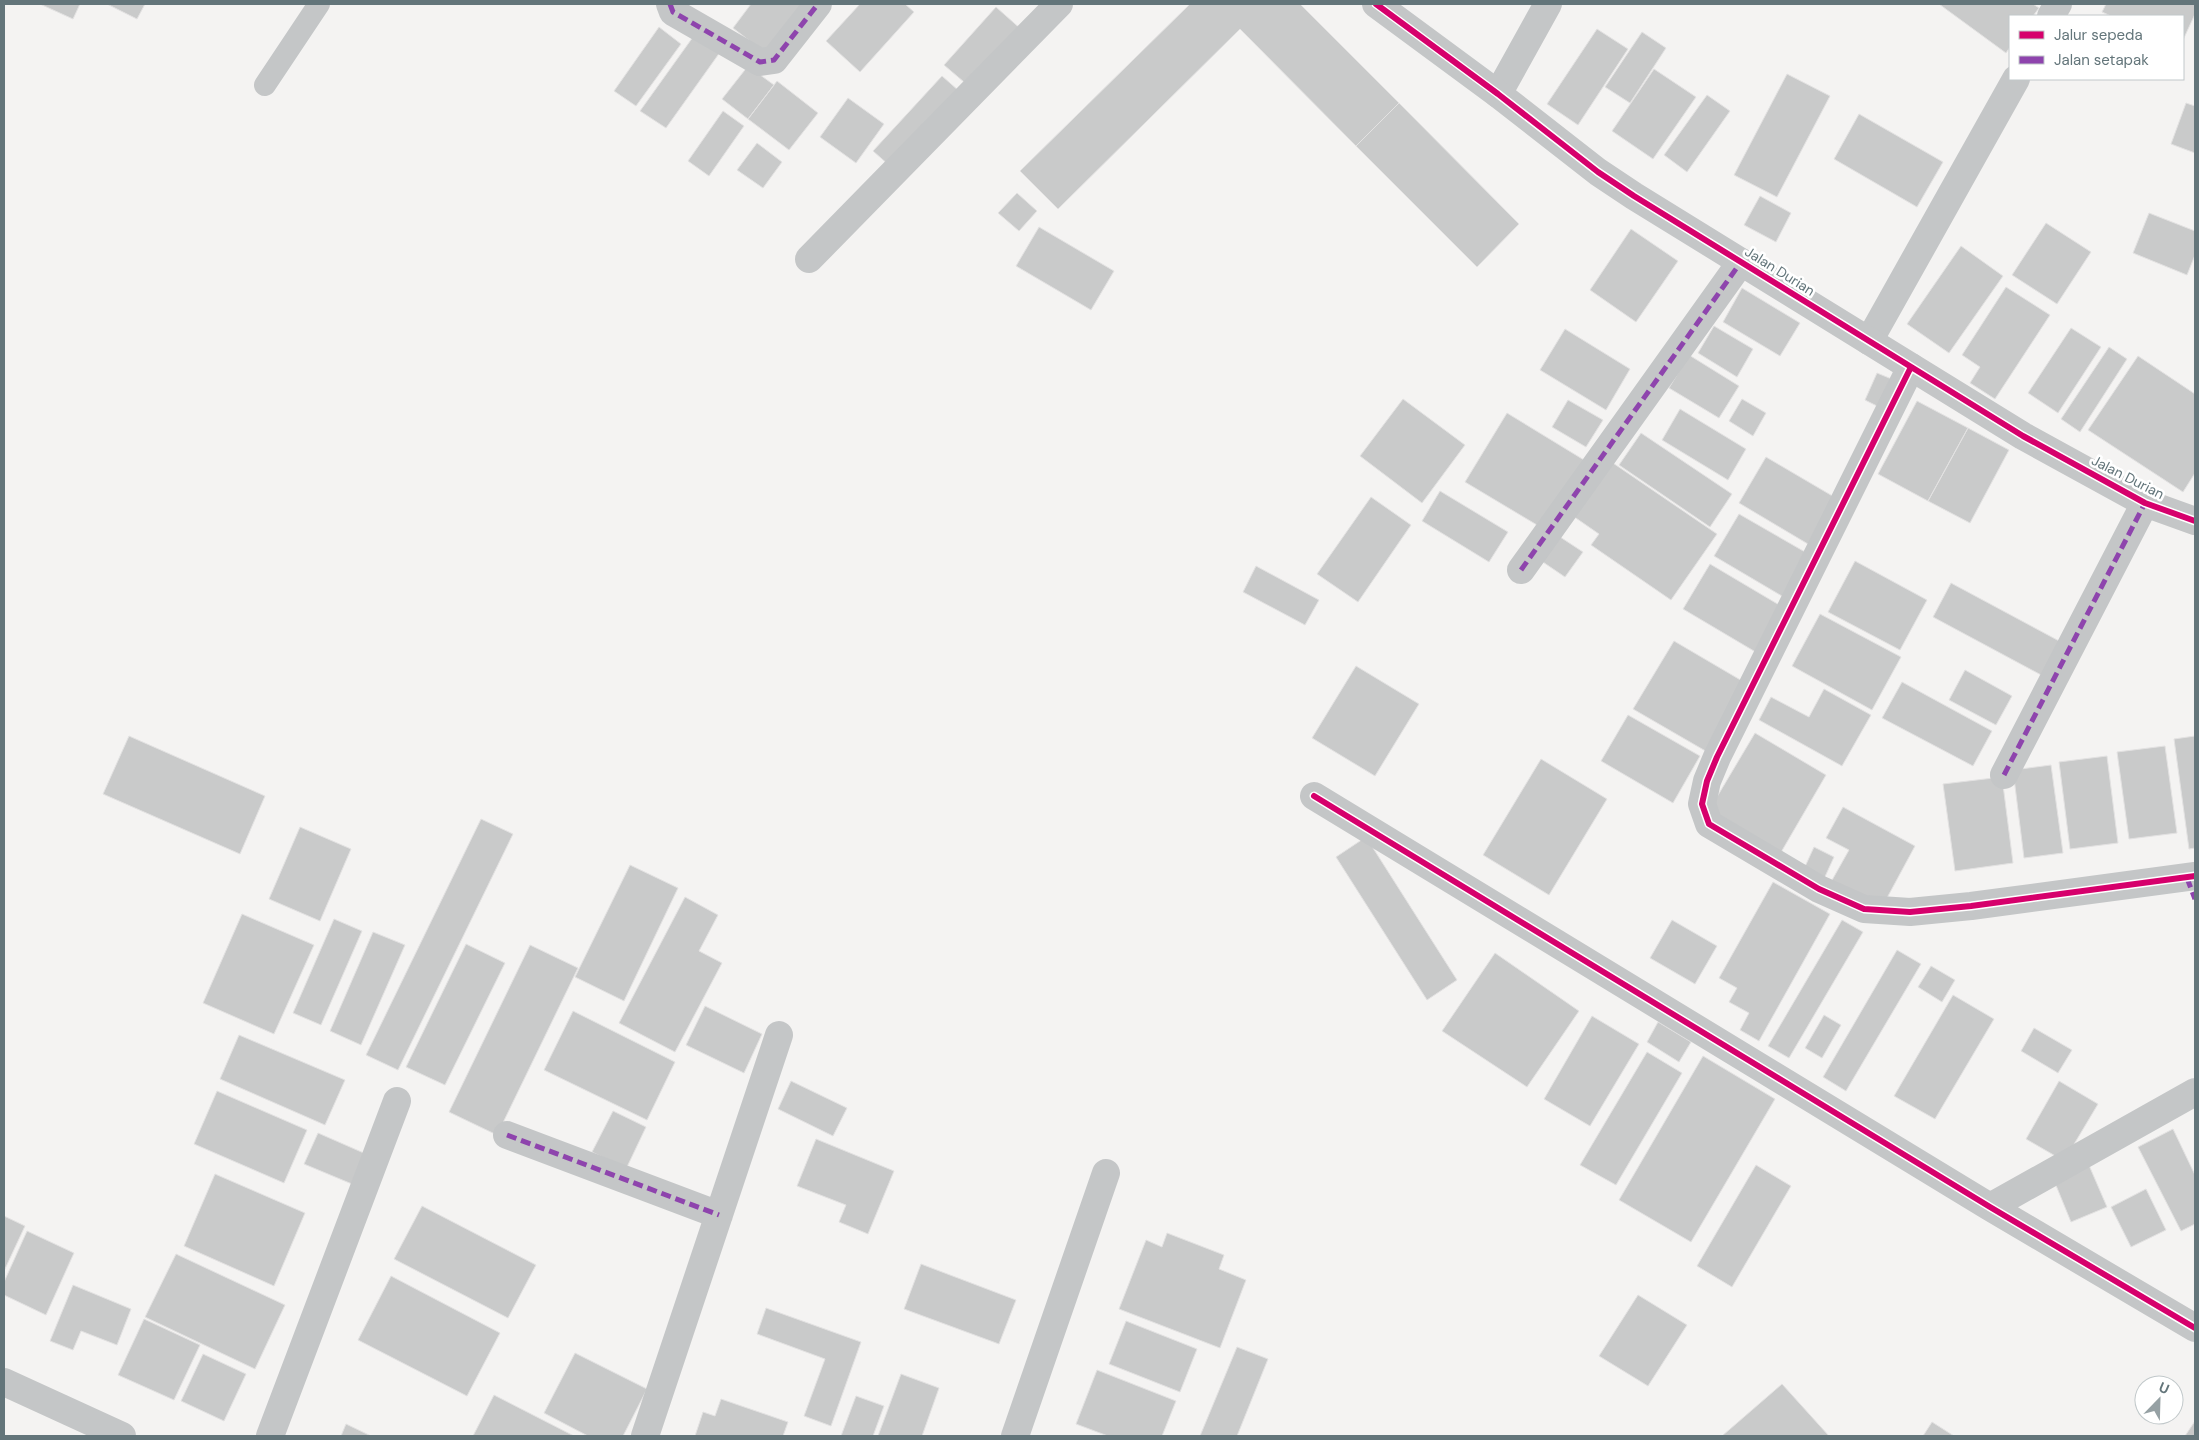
<svg xmlns="http://www.w3.org/2000/svg" width="2199" height="1440" font-family="'DM Sans',sans-serif">
<rect width="100%" height="100%" fill="#f4f3f2"/>
<path fill="#c9caca" stroke="#e3e2e2" d="M 40,4 L 80,4 L 73,19 Z
M 107,4 L 145,4 L 137,19 Z
M 751,4 L 810,4 L 769,56 L 733,28 Z
M 860,4 L 905,4 L 914,12 L 860,72 L 826,41 Z
M 1190,4 L 1300,4 L 1399,103 L 1356,146 L 1240,29 L 1058,209 L 1020,171 Z
M 1939,4 L 2033,4 L 2039,8 L 2033,16 L 2010,16 L 2010,47 L 2006,53 Z
M 2106,4 L 2195,4 L 2195,14 L 2183,40 L 2183,16 L 2111,16 L 2102,12 Z
M 996,7 L 1023,31 L 971,88 L 944,65 Z
M 659,27 L 681,44 L 636,106 L 614,91 Z
M 1597,29 L 1628,49 L 1578,125 L 1547,104 Z
M 698,30 L 723,48 L 666,128 L 640,111 Z
M 1642,32 L 1666,48 L 1630,103 L 1605,87 Z
M 748,66 L 774,85 L 748,119 L 722,99 Z
M 1654,69 L 1696,97 L 1653,159 L 1612,131 Z
M 1787,74 L 1830,96 L 1777,197 L 1734,175 Z
M 942,76 L 959,91 L 890,166 L 873,151 Z
M 777,81 L 818,113 L 789,150 L 748,119 Z
M 1707,95 L 1730,111 L 1687,172 L 1664,155 Z
M 848,98 L 884,124 L 856,163 L 820,137 Z
M 1399,103 L 1519,224 L 1477,267 L 1356,146 Z
M 2186,103 L 2195,106 L 2195,153 L 2171,144 Z
M 723,111 L 744,126 L 709,176 L 688,161 Z
M 1859,114 L 1943,162 L 1917,207 L 1834,159 Z
M 757,143 L 782,162 L 763,188 L 737,170 Z
M 1017,193 L 1037,211 L 1019,231 L 998,213 Z
M 1760,196 L 1791,213 L 1776,242 L 1744,225 Z
M 2149,213 L 2195,231 L 2195,255 L 2187,275 L 2133,253 Z
M 2046,223 L 2091,252 L 2057,304 L 2012,275 Z
M 1039,227 L 1114,271 L 1091,310 L 1016,266 Z
M 1631,229 L 1678,261 L 1636,322 L 1590,290 Z
M 1961,246 L 2003,276 L 1949,353 L 1907,324 Z
M 2006,287 L 2050,315 L 1995,399 L 1970,383 L 1980,367 L 1962,355 Z
M 1742,288 L 1800,323 L 1780,356 L 1723,322 Z
M 1714,326 L 1753,349 L 1737,377 L 1698,353 Z
M 2071,328 L 2101,347 L 2058,413 L 2028,393 Z
M 1565,329 L 1630,369 L 1606,410 L 1540,370 Z
M 2109,347 L 2127,359 L 2080,432 L 2061,419 Z
M 1689,355 L 1739,386 L 1719,418 L 1669,388 Z
M 2138,356 L 2195,394 L 2195,473 L 2183,492 L 2088,430 Z
M 1877,373 L 1894,380 L 1881,408 L 1865,400 Z
M 1403,399 L 1465,445 L 1422,503 L 1360,456 Z
M 1742,399 L 1766,413 L 1753,436 L 1729,421 Z
M 1568,400 L 1603,420 L 1586,447 L 1552,427 Z
M 1917,401 L 1968,428 L 1928,501 L 1878,474 Z
M 1680,409 L 1746,449 L 1728,480 L 1662,440 Z
M 1507,413 L 1584,460 L 1542,528 L 1465,482 Z
M 1968,428 L 2009,450 L 1970,523 L 1928,501 Z
M 1641,433 L 1732,494 L 1710,527 L 1619,465 Z
M 1766,457 L 1841,501 L 1813,547 L 1739,503 Z
M 1610,461 L 1717,534 L 1671,600 L 1591,545 L 1599,534 L 1573,516 Z
M 1440,491 L 1508,532 L 1489,562 L 1422,521 Z
M 1371,497 L 1411,525 L 1358,602 L 1317,574 Z
M 1739,514 L 1812,556 L 1787,599 L 1714,556 Z
M 1554,533 L 1583,552 L 1565,577 L 1537,558 Z
M 1855,561 L 1927,600 L 1900,650 L 1828,612 Z
M 1710,564 L 1786,609 L 1759,654 L 1683,609 Z
M 1256,566 L 1319,600 L 1305,625 L 1243,592 Z
M 1951,583 L 2061,642 L 2043,676 L 1933,617 Z
M 1820,614 L 1901,657 L 1872,710 L 1792,666 Z
M 1674,641 L 1749,685 L 1709,753 L 1633,709 Z
M 1356,666 L 1419,704 L 1375,776 L 1312,738 Z
M 1965,670 L 2012,696 L 1996,725 L 1949,700 Z
M 1902,682 L 1992,731 L 1973,766 L 1882,718 Z
M 1824,689 L 1871,715 L 1842,766 L 1759,720 L 1771,697 L 1809,717 Z
M 1628,715 L 1700,756 L 1673,803 L 1601,761 Z
M 1755,733 L 1826,775 L 1780,854 L 1708,812 Z
M 129,736 L 265,796 L 240,854 L 103,794 Z
M 2195,736 L 2195,848 L 2189,849 L 2174,739 Z
M 2165,746 L 2177,833 L 2129,839 L 2117,752 Z
M 2107,756 L 2118,843 L 2070,849 L 2059,762 Z
M 1541,759 L 1607,799 L 1549,895 L 1483,855 Z
M 2051,765 L 2063,853 L 2024,858 L 2013,770 Z
M 2002,777 L 2013,863 L 1955,871 L 1943,784 Z
M 1843,807 L 1915,846 L 1881,909 L 1831,882 L 1849,850 L 1826,838 Z
M 481,819 L 513,834 L 398,1070 L 366,1055 Z
M 300,827 L 351,849 L 320,921 L 269,899 Z
M 1366,837 L 1457,980 L 1427,1000 L 1336,857 Z
M 1814,847 L 1834,857 L 1823,881 L 1803,871 Z
M 630,865 L 678,888 L 624,1001 L 575,977 Z
M 1773,882 L 1830,914 L 1759,1041 L 1740,1030 L 1749,1013 L 1729,1002 L 1737,988 L 1719,978 Z
M 685,897 L 718,915 L 699,951 L 722,963 L 675,1052 L 619,1023 Z
M 242,914 L 314,945 L 274,1034 L 203,1003 Z
M 334,919 L 362,931 L 321,1025 L 293,1013 Z
M 1672,920 L 1717,946 L 1695,984 L 1650,958 Z
M 1842,920 L 1863,932 L 1789,1058 L 1768,1046 Z
M 373,932 L 405,945 L 361,1045 L 330,1031 Z
M 466,944 L 505,963 L 445,1085 L 406,1067 Z
M 530,945 L 578,968 L 497,1135 L 449,1112 Z
M 1897,950 L 1921,964 L 1846,1091 L 1823,1077 Z
M 1495,953 L 1579,1011 L 1527,1087 L 1442,1031 Z
M 1931,966 L 1955,980 L 1942,1002 L 1918,987 Z
M 1953,995 L 1994,1019 L 1935,1119 L 1894,1096 Z
M 705,1006 L 762,1034 L 744,1073 L 686,1045 Z
M 573,1011 L 675,1062 L 647,1120 L 544,1070 Z
M 1824,1015 L 1841,1025 L 1822,1058 L 1805,1048 Z
M 1592,1016 L 1639,1044 L 1590,1126 L 1544,1099 Z
M 1658,1022 L 1691,1042 L 1679,1062 L 1647,1042 Z
M 2034,1028 L 2072,1050 L 2058,1073 L 2021,1051 Z
M 239,1035 L 345,1080 L 325,1125 L 220,1079 Z
M 1647,1052 L 1682,1073 L 1616,1185 L 1580,1165 Z
M 1703,1056 L 1775,1099 L 1691,1242 L 1619,1200 Z
M 791,1081 L 847,1108 L 833,1136 L 778,1109 Z
M 2059,1081 L 2098,1104 L 2064,1161 L 2026,1139 Z
M 217,1091 L 307,1130 L 284,1183 L 194,1144 Z
M 613,1111 L 646,1127 L 626,1169 L 592,1152 Z
M 2173,1129 L 2195,1175 L 2195,1224 L 2181,1231 L 2138,1147 Z
M 318,1133 L 366,1154 L 352,1184 L 304,1164 Z
M 816,1139 L 894,1171 L 868,1234 L 839,1222 L 846,1205 L 797,1186 Z
M 2088,1163 L 2107,1207 L 2071,1222 L 2053,1178 Z
M 1756,1165 L 1791,1186 L 1732,1287 L 1697,1266 Z
M 215,1174 L 305,1213 L 274,1286 L 184,1246 Z
M 2146,1189 L 2166,1230 L 2131,1247 L 2111,1207 Z
M 422,1206 L 536,1265 L 508,1318 L 394,1259 Z
M 4,1216 L 25,1226 L 4,1271 Z
M 27,1231 L 74,1253 L 46,1315 L 4,1295 L 4,1282 Z
M 1167,1233 L 1224,1255 L 1219,1269 L 1246,1280 L 1220,1348 L 1119,1309 L 1146,1240 L 1162,1247 Z
M 176,1254 L 285,1305 L 255,1369 L 145,1317 Z
M 921,1264 L 1016,1300 L 999,1344 L 904,1309 Z
M 391,1276 L 500,1333 L 467,1396 L 358,1340 Z
M 73,1285 L 131,1309 L 117,1345 L 81,1331 L 73,1350 L 50,1341 Z
M 1638,1295 L 1687,1325 L 1648,1386 L 1599,1356 Z
M 766,1308 L 861,1342 L 831,1426 L 804,1416 L 825,1359 L 757,1334 Z
M 144,1319 L 200,1345 L 174,1400 L 118,1375 Z
M 1126,1321 L 1197,1349 L 1180,1392 L 1109,1364 Z
M 1237,1347 L 1268,1359 L 1237,1436 L 1200,1436 Z
M 575,1353 L 647,1389 L 623,1436 L 588,1436 L 544,1413 Z
M 203,1354 L 246,1374 L 224,1421 L 181,1401 Z
M 1097,1370 L 1176,1401 L 1162,1436 L 1108,1436 L 1076,1424 Z
M 901,1374 L 939,1388 L 922,1436 L 878,1436 Z
M 1782,1384 L 1829,1436 L 1722,1436 Z
M 494,1395 L 574,1436 L 473,1436 Z
M 856,1396 L 884,1406 L 873,1436 L 841,1436 Z
M 721,1399 L 788,1422 L 783,1436 L 695,1436 L 703,1412 L 715,1416 Z
M 2195,1421 L 2195,1436 L 2185,1436 Z
M 1932,1422 L 1954,1436 L 1923,1436 Z
M 346,1424 L 371,1436 L 341,1436 Z"/>
<g fill="none" stroke-linecap="round" stroke-linejoin="round">
<path stroke="#c4c6c7" stroke-width="22" d="M 265,85 L 319,4"/>
<path stroke="#c4c6c7" stroke-width="28" d="M 670,4 L 673,12 L 760,62 L 774,60 L 818,4
M 2051,16 L 2058,4
M 1498,94 L 1548,4
M 809,259 L 1059,4
M 1869,341 L 2016,79
M 1911,367 L 1717,757 L 1707,781 L 1702,804 L 1709,824 L 1819,889 L 1864,909 L 1910,912 L 1971,906 L 2195,876
M 1521,570 L 1741,262
M 2004,775 L 2145,503
M 1314,796 L 1990,1207 L 2195,1328
M 507,1135 L 719,1215
M 1990,1207 L 2195,1092
M 4,1382 L 122,1436
M 270,1436 L 397,1101
M 645,1436 L 779,1035
M 1015,1436 L 1106,1173"/>
<path stroke="#c4c6c7" stroke-width="28" d="M 1376,4 L 1498,94 L 1598,172 L 1634,196 L 2023,436 L 2145,503 L 2195,521"/>
<path stroke="#8e44ad" stroke-width="5" stroke-dasharray="10 5" stroke-linecap="butt" d="M 670,4 L 673,12 L 760,62 L 774,60 L 818,4
M 1521,570 L 1741,262
M 2004,775 L 2145,503
M 2187,878 L 2195,899
M 507,1135 L 719,1215"/>
<defs>
<path id="cycleway" d="M 1376,4 L 1498,94 L 1598,172 L 1634,196 L 2023,436 L 2145,503 L 2195,521
M 1911,367 L 1717,757 L 1707,781 L 1702,804 L 1709,824 L 1819,889 L 1864,909 L 1910,912 L 1971,906 L 2195,876
M 1314,796 L 1990,1207 L 2195,1328"/>
</defs>
<use href="#cycleway" stroke="#fff" stroke-width="9"/>
<use href="#cycleway" stroke="#d6006c" stroke-width="6"/>
</g>
<g text-anchor="middle" stroke-width="5" stroke-linejoin="round" paint-order="stroke">
<g font-size="14" fill="#63757a" stroke="#fff">
<text transform="translate(1780 271) rotate(32)" y="5">Jalan Durian</text>
<text transform="translate(2128 477) rotate(27)" y="5">Jalan Durian</text>
</g>
</g>
<rect width="2199" height="1440" fill="none" stroke="#63757a" stroke-width="10"/>
<rect x="2009" y="15" width="175" height="65" fill="#ffffff" stroke="#c1c8ca"/>
<rect x="2019" y="31" width="25" height="8" fill="#d6006c" stroke="#c1c8ca"/>
<text x="2054" y="40" font-size="15" fill="#63757a">Jalur sepeda</text>
<rect x="2019" y="56" width="25" height="8" fill="#8e44ad" stroke="#c1c8ca"/>
<text x="2054" y="65" font-size="15" fill="#63757a">Jalan setapak</text>
<g transform="translate(2159 1400) rotate(23)"><circle r="24" fill="#ffffff" stroke="#c1c8ca"/>
<path d="M0-4L9 19L0 12L-9 19Z" fill="#96a1a4"/>
<text y="-8" font-size="14" font-weight="bold" text-anchor="middle" fill="#63757a">U</text>
</g>
</svg>
